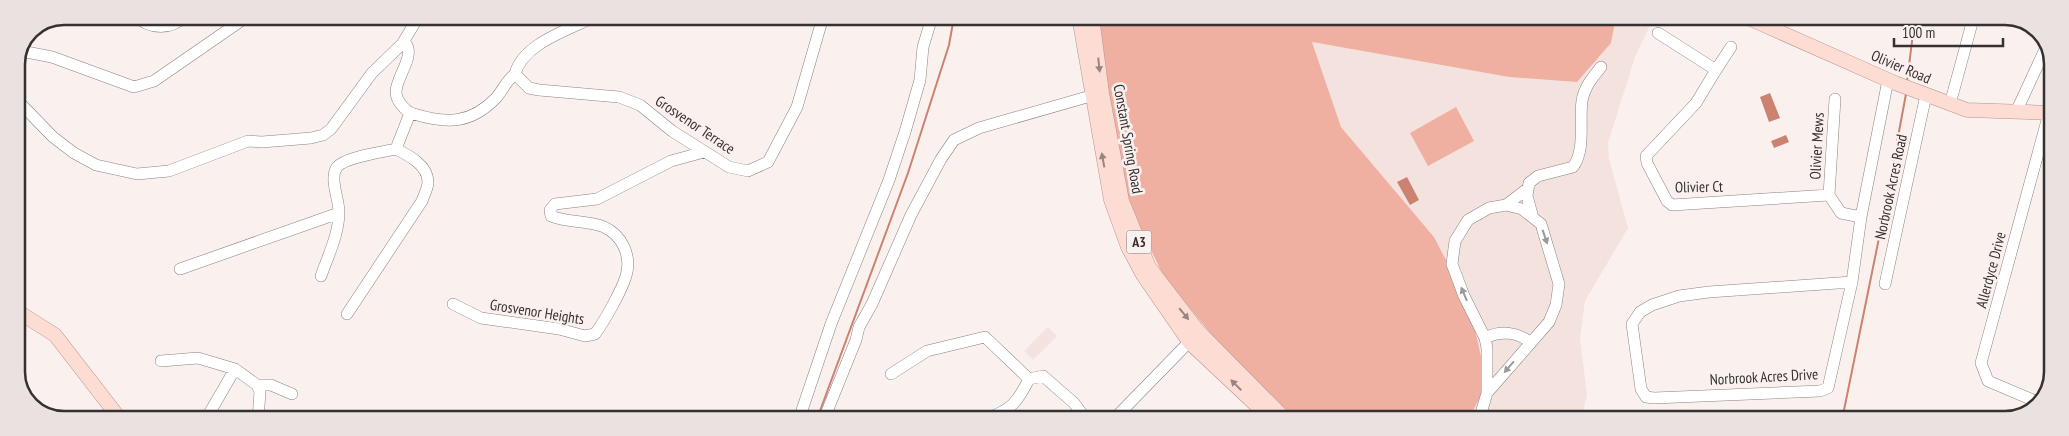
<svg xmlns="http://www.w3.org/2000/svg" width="2069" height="436" font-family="'PT Sans Narrow',sans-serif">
<rect width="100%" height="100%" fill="#faf1ef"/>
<path fill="#f4e2de" d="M 1616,17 L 1654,17 L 1635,57 L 1608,143 L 1609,159 L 1628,228 L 1585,301 L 1580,339 L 1587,395 L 1581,420 L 1468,420 L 1487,384 L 1434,237 L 1341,127 L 1312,42 L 1509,77 L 1611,43 Z
M 1048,327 L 1057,336 L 1033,360 L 1024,351 Z"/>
<path fill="#efb0a1" d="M 1097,17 L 1616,17 L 1611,43 L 1577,82 L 1509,77 L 1312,42 L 1341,127 L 1434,237 L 1470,307 L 1487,384 L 1468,420 L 1285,419 L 1249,381 L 1163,275 L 1130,207 L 1112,108 L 1098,48 Z
M 1456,107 L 1474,141 L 1428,166 L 1410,133 Z"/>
<path fill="#cb8271" d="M 1770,93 L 1780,118 L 1769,122 L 1760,97 Z
M 1786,135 L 1789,142 L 1774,148 L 1771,141 Z
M 1407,177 L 1419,200 L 1410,205 L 1397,182 Z"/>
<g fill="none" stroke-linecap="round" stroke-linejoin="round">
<path stroke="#cb8271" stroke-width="2" d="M 1907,82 L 1915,17
M 817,419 L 908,173 L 949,45 L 954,17
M 1842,420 L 1880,233 L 1906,94"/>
<defs>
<path id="minor" d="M 136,16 C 150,30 171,30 185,16
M 1658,33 L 1716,70 L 1696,103 L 1646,156 L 1647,163 L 1667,201 L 1672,205 L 1829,195 L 1841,213 L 1861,217
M 402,44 L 419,16
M 21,51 L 52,57 L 134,87 L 154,81 L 248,16
M 1716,70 L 1731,47
M 515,74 L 529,88 L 539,90 L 619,97 L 640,105 L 672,131 L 729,167 L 748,171 L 768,162 L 797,107 L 823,17
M 515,74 C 523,43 569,30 596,16
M 16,99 L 53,137 L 74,153 L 96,165 L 137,174 L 169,171 L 248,141 L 262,142 L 311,138 L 323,135 L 331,129 L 372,73 L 402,44 L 406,44 C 415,57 396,77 396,92 C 396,101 406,112 414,114 C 447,124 471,124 496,98 C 503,90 506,81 515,74
M 1950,104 L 1972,23 L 1971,17
M 2016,112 L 2047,45
M 396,149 L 410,113
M 1829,195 L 1835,99
M 1506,205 L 1527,189
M 1532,214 L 1527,196 L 1529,183 L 1538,176 L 1573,167 C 1586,149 1579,122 1582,101 C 1584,87 1593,77 1601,67
M 180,269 L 339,213
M 321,276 C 328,256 339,234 339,212 C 339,199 329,178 337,167 C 345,157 383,152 396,149
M 1852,282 L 1709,292 L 1679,296 L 1652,305 L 1640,312 L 1632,324 L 1641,389 L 1646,397 L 1654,398 L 1820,391 L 1828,388 L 1852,282 L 1861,217 L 1888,80
M 1885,284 L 1926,95
M 453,304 L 481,318 L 559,329 L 585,336 L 595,334 C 604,322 622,290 626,276 C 632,256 622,235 604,227 C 587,220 567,223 551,216 L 550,210 L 555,204 L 597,199 L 671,161 L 704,152
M 347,314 L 422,201 C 424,195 428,188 428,182 C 428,165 408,155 396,149
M 1485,338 C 1501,330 1518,332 1531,343
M 161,361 L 198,358 L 235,369 L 257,385 L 260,392 L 258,419
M 891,374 L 927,351 L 985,337 L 1029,379 L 1043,376 L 1074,403 L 1086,419
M 257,385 L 271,385 L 292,394
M 26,399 L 34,407
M 2040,403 L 1988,381 L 1981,363 L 2049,113
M 206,419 L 235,369
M 799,419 L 831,324 L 889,180 L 905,132 L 920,80 L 923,47 L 932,17
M 824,419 L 856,340 L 859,327 L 872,304 L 911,215 L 941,159 L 954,140 L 979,128 L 1101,93
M 986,419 C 1012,409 1017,403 1029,379
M 1114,419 L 1194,337
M 1479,420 L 1487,393 L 1487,348 L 1485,338 L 1464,296 L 1452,264 L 1455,241 L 1468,220 L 1489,208 L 1506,205 L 1522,209 L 1541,224 L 1559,284 L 1556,305 L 1549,322 L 1487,393"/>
<path id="major" d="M 1079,17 L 1111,200 L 1128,247 L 1143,275 L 1190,343 L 1271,419
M 1092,17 L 1102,93 L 1122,201 L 1149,267 L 1198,331 L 1285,419
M 1746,17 L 1895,83 L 1967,110 L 2052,113
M 17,311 L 55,335 L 120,419"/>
</defs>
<use href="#minor" stroke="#8a8280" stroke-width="12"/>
<use href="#major" stroke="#b69189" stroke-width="15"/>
<use href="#minor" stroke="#fff" stroke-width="11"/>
<use href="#major" stroke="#fddcd4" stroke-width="14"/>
</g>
<defs><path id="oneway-solid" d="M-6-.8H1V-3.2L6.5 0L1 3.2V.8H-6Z" transform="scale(1.25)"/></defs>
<g fill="#998682">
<use href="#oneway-solid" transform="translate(1099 65) rotate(84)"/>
<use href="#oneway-solid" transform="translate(1103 160) rotate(-100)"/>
<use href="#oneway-solid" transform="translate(1184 314) rotate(50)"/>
<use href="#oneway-solid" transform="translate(1236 385) rotate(-135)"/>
</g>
<g fill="#9a9898">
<use href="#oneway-solid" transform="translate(1545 237) rotate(71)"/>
<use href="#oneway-solid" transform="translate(1464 294) rotate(-113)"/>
<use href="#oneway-solid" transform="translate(1509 367) rotate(131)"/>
</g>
<g text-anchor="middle" stroke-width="5" stroke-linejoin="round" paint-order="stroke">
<rect fill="#faf1ef" stroke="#706b6a" stroke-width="1" x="1126.5" y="230.5" width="25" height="23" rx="4"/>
<g font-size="14" font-weight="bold" fill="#353131">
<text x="1139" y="247">A3</text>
</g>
<g font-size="15" fill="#353131" stroke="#faf1ef">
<text transform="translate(1901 67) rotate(23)" y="5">Olivier Road</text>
<text transform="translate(695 125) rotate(34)" y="5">Grosvenor Terrace</text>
<text transform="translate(1128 139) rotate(80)" y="5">Constant Spring Road</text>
<text transform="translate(1817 146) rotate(-87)" y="5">Olivier Mews</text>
<text transform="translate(1699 187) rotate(-1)" y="5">Olivier Ct</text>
<text transform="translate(1891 187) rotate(-78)" y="5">Norbrook Acres Road</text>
<text transform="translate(1991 270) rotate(-75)" y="5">Allerdyce Drive</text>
<text transform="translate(537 312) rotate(9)" y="5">Grosvenor Heights</text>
<text transform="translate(1764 377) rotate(-3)" y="5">Norbrook Acres Drive</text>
</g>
</g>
<path d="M0 0H2069V436H0ZM64 25H2005A39 39 0 0 1 2044 64V372A39 39 0 0 1 2005 411H64A39 39 0 0 1 25 372V64A39 39 0 0 1 64 25Z" fill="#eae2e0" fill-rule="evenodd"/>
<path fill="none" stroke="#353131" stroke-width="2.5" d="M64 25H2005A39 39 0 0 1 2044 64V372A39 39 0 0 1 2005 411H64A39 39 0 0 1 25 372V64A39 39 0 0 1 64 25Z"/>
<path d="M1894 38v8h109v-8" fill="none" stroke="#353131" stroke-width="2.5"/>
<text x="1902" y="38" font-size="15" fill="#353131" stroke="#faf1ef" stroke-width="4" paint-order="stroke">100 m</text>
</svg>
